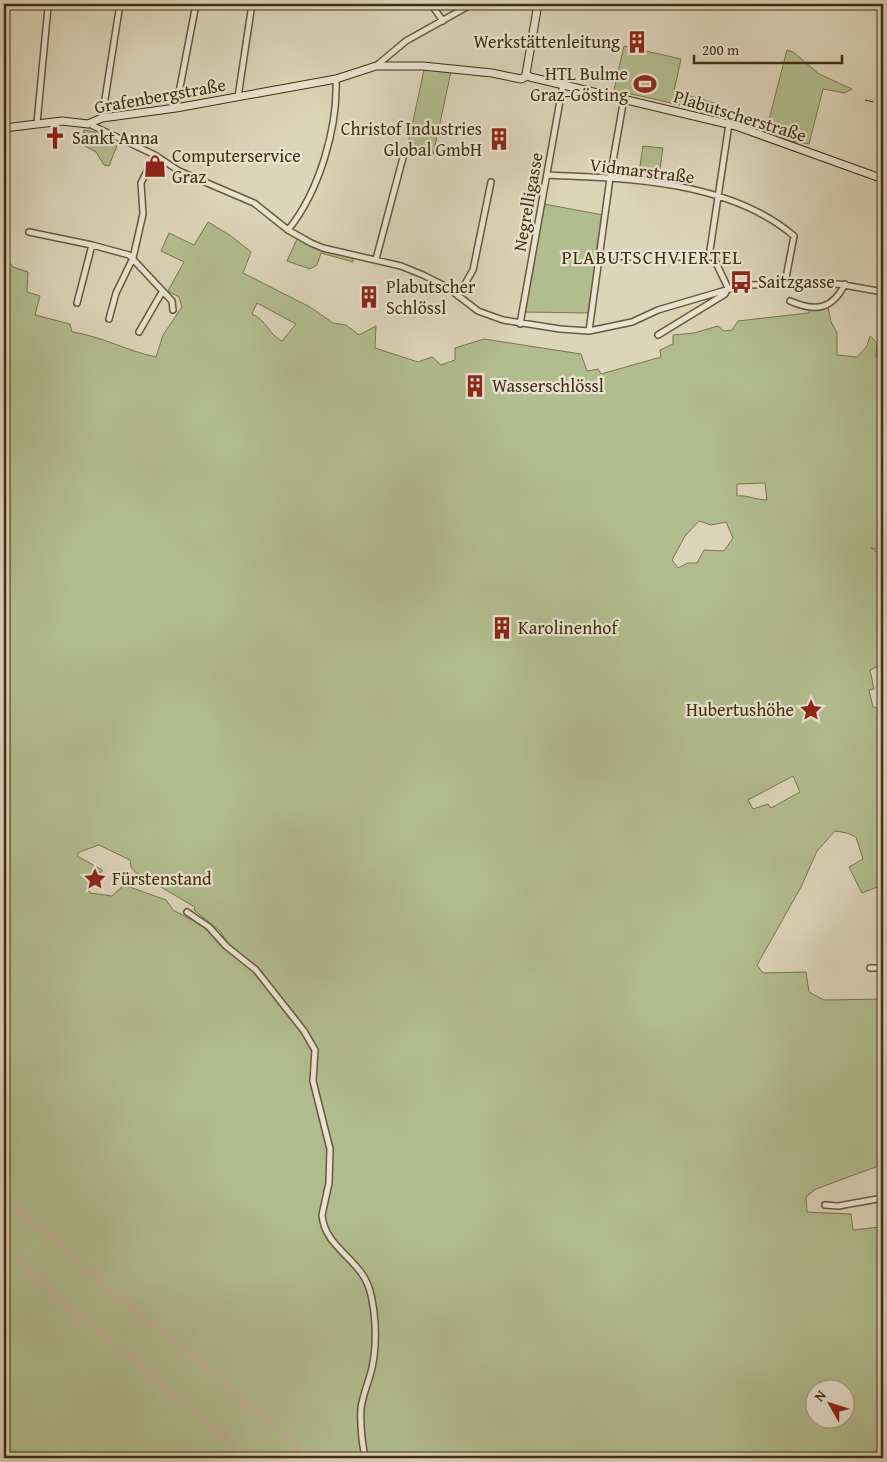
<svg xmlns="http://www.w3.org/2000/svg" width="887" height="1462" font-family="'Gentium Book Plus',serif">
<rect width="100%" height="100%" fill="#ddd5ba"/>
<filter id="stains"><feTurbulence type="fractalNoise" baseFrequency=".004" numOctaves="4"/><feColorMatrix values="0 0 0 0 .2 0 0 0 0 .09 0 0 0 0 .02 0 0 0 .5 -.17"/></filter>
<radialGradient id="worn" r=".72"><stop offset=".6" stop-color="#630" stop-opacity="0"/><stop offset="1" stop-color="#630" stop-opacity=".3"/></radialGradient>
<path fill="#b2bd8f" stroke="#7a764f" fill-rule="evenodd" d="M 624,46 L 681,59 L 674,91 L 717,104 L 715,113 L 614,90 Z
M 787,50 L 793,52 L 819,74 L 852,89 L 845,93 L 823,89 L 809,144 L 791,141 L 788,143 L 765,135 Z
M 424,70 L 451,72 L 433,155 L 407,149 Z
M 84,130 L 94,132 L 118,143 L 109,166 L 104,165 L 96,152 L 83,145 Z
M 643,146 L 663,148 L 658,182 L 638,179 Z
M 544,204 L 603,215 L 588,313 L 525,312 Z
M 208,222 L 231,236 L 251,252 L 243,273 L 310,307 L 333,323 L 346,325 L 359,335 L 376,326 L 375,348 L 418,362 L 432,357 L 441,365 L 455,360 L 455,348 L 484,339 L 581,354 L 587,371 L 598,369 L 601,374 L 661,357 L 660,350 L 673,344 L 673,335 L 694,333 L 718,326 L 724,331 L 732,330 L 738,321 L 808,313 L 813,307 L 828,307 L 831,322 L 837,333 L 837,355 L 857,357 L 867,346 L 870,336 L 877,343 L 876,357 L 883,358 L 883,550 L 871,548 L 883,556 L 883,638 L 878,650 L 883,654 L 883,671 L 881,665 L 870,670 L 874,689 L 869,690 L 873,707 L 878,708 L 877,720 L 883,728 L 883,885 L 862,893 L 849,867 L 863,859 L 856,837 L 847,833 L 835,831 L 817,851 L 801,887 L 757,965 L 763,973 L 806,972 L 809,992 L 824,1000 L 883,999 L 883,1168 L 881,1165 L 816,1189 L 806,1197 L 807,1212 L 851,1214 L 853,1230 L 880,1227 L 880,1200 L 883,1199 L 883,1458 L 4,1458 L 4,255 L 13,267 L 28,272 L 27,292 L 40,296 L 35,315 L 70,324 L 72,332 C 101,336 127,351 156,357 L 163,335 L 182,307 L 179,297 L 168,291 L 184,262 L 161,251 L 169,233 L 194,245 ZM 257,303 L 296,324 L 282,341 C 267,333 268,321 252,314 ZM 765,483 L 767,500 C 756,500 748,495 737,496 L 737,484 ZM 699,521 L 711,525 L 726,522 L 733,538 L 724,551 L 704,550 L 697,563 L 688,563 L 678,568 L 672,560 L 685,536 ZM 793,776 L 800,792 L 771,808 L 768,804 L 753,809 L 748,800 ZM 99,845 L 130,860 L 131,867 L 135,872 L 195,907 L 194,910 L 219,930 L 228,943 L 226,947 L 220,945 L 203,926 L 173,910 L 166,900 L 124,885 L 112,896 L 90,893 L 88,889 L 91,884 L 89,877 L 93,873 L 102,872 L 102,870 L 77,856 L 79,852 ZM 814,1390 L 844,1390 L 844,1420 L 814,1420 Z
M 297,239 L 320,250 L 353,258 L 353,262 L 321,253 L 317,265 L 310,269 L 287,261 Z"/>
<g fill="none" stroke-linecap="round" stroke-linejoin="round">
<path stroke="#beb498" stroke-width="9" stroke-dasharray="9 4.5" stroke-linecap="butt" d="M 4,1199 L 313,1458
M 4,1251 L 249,1458"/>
<defs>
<path id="street" d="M 431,4 L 443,21
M 376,66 L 406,41 L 472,4
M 238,97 L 252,4
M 176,108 L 196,4
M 102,118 L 120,4
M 37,123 L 48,7
M 89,124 L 155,155 L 179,171 L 254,203 L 288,230 L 311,243 L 323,248 L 401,266 L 423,275 L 447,287 L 478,311 L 503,320 L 560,329 L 589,331 L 632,322 L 658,310 L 743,285 L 838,284 L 883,292
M 547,175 C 627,178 730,181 794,236 L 785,283
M 288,230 C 319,192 338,128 336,79
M 29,232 L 92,245 L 129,255 L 172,301 L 173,310
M 599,255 L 631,257
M 676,257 L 713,257
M 376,259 L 405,150
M 458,296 L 473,270 L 491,182
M 790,301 C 815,312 832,310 845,284
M 77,303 L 92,245
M 109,319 L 116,293 L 133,258 L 143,214 L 141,183 L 155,155
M 520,324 L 563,84
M 589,331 L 610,178 L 624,98
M 139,332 L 162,292
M 658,335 L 725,294 L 728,288 L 710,250 L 729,124
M 187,912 L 209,927 L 226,946 L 256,970 L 304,1031 L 315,1050 L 313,1081 L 330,1149 L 329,1183 L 322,1215 C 325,1250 364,1259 371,1295 C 376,1317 377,1345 372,1368 C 369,1381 363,1394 361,1408 C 360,1425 362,1442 365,1458
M 870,968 L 883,968
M 825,1205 L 838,1206 L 883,1198"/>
<path id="secondary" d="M 526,74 L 530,77 L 736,126 L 883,179
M 526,74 L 538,4
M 4,128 L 62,121 L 88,124 L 102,118 L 176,108 L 336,79 L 376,66 L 423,66 L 492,73 L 521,79 L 527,76"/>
</defs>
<use href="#street" stroke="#69583a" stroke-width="8"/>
<use href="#secondary" stroke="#422e0f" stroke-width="9"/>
<use href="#street" stroke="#e9e4d2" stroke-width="5"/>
<use href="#secondary" stroke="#e9e4d2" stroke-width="7"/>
<path stroke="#422e0f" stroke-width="1" stroke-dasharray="9 9" stroke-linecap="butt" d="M 865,100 L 883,104"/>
</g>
<defs>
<symbol id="building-bare" viewBox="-9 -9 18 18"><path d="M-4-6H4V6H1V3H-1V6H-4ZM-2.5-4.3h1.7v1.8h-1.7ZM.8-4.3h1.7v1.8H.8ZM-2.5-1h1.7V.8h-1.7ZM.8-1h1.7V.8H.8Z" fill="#8f2418" stroke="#e9e4d2" stroke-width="2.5" paint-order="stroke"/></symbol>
<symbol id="stadium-bare" viewBox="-9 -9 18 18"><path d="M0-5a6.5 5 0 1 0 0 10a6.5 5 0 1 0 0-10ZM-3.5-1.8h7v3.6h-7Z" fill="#8f2418" stroke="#e9e4d2" stroke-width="2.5" paint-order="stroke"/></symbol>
<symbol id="church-bare" viewBox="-9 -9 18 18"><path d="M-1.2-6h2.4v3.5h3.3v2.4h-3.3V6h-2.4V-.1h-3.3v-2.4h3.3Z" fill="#8f2418" stroke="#e9e4d2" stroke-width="2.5" paint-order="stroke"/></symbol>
<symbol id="shop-bare" viewBox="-9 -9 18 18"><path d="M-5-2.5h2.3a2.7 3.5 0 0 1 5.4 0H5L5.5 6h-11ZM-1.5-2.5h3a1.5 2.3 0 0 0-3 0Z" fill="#8f2418" stroke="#e9e4d2" stroke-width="2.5" paint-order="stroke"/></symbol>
<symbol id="bus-bare" viewBox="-9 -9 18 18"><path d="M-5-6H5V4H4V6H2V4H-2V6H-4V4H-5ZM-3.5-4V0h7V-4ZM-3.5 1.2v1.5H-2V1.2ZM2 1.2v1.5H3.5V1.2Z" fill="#8f2418" stroke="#e9e4d2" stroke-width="2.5" paint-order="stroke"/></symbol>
<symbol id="sight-bare" viewBox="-9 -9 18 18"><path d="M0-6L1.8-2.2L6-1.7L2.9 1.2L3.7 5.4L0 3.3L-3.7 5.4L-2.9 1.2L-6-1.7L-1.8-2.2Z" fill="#8f2418" stroke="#e9e4d2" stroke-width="2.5" paint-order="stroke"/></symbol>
</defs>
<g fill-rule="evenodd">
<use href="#building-bare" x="621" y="26" width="32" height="32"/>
<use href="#stadium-bare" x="629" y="68" width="32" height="32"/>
<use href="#church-bare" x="39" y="122" width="32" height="32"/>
<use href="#building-bare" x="483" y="123" width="32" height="32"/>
<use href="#shop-bare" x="139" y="150" width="32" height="32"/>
<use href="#bus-bare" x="725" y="266" width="32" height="32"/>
<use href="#building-bare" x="353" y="281" width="32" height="32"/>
<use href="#building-bare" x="459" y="370" width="32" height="32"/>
<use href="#building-bare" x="486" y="612" width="32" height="32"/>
<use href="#sight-bare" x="795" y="694" width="32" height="32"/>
<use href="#sight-bare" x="79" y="863" width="32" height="32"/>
</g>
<g text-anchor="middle" stroke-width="4.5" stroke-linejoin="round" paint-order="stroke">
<g font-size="18" fill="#422e0f" stroke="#e9e4d2" text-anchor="start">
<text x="620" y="48" text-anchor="end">Werkstättenleitung</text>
<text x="628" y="80" text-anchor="end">HTL Bulme<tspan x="628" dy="21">Graz-Gösting</tspan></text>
<text x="482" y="135" text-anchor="end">Christof Industries<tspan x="482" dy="21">Global GmbH</tspan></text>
<text x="72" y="144">Sankt Anna</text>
<text x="172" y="162">Computerservice<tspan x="172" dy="21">Graz</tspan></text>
<text x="758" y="288">Saitzgasse</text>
<text x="386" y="293">Plabutscher<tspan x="386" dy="21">Schlössl</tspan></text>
<text x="492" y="392">Wasserschlössl</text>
<text x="518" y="634">Karolinenhof</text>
<text x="794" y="716" text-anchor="end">Hubertushöhe</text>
<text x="112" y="885">Fürstenstand</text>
</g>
<g font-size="18" fill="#422e0f" stroke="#e9e4d2">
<text transform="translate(160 96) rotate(-10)" y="6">Grafenbergstraße</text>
<text transform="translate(740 116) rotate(17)" y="6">Plabutscherstraße</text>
<text transform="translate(642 171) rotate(7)" y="6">Vidmarstraße</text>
<text transform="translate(528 202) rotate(-80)" y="6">Negrelligasse</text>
</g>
<g font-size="19" letter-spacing="1" fill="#422e0f" stroke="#e9e4d2">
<text x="652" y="264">PLABUTSCHVIERTEL</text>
</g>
</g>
<rect width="887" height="1462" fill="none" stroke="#ddd5ba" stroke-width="20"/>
<rect x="5" y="5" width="877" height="1452" fill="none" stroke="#422e0f" stroke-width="2.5"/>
<rect x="10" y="10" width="867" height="1442" fill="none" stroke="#422e0f"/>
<g transform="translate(830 1404) rotate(309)"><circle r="24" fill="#e9e4d2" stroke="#a69b84"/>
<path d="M0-4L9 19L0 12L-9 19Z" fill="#8f2418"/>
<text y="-8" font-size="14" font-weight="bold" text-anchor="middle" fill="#422e0f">N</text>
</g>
<path d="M694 55v8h148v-8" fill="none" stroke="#422e0f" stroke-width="2.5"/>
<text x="702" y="55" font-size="15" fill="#422e0f" stroke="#e9e4d2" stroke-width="4" paint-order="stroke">200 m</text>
<rect width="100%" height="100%" filter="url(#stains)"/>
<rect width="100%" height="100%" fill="url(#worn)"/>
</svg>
